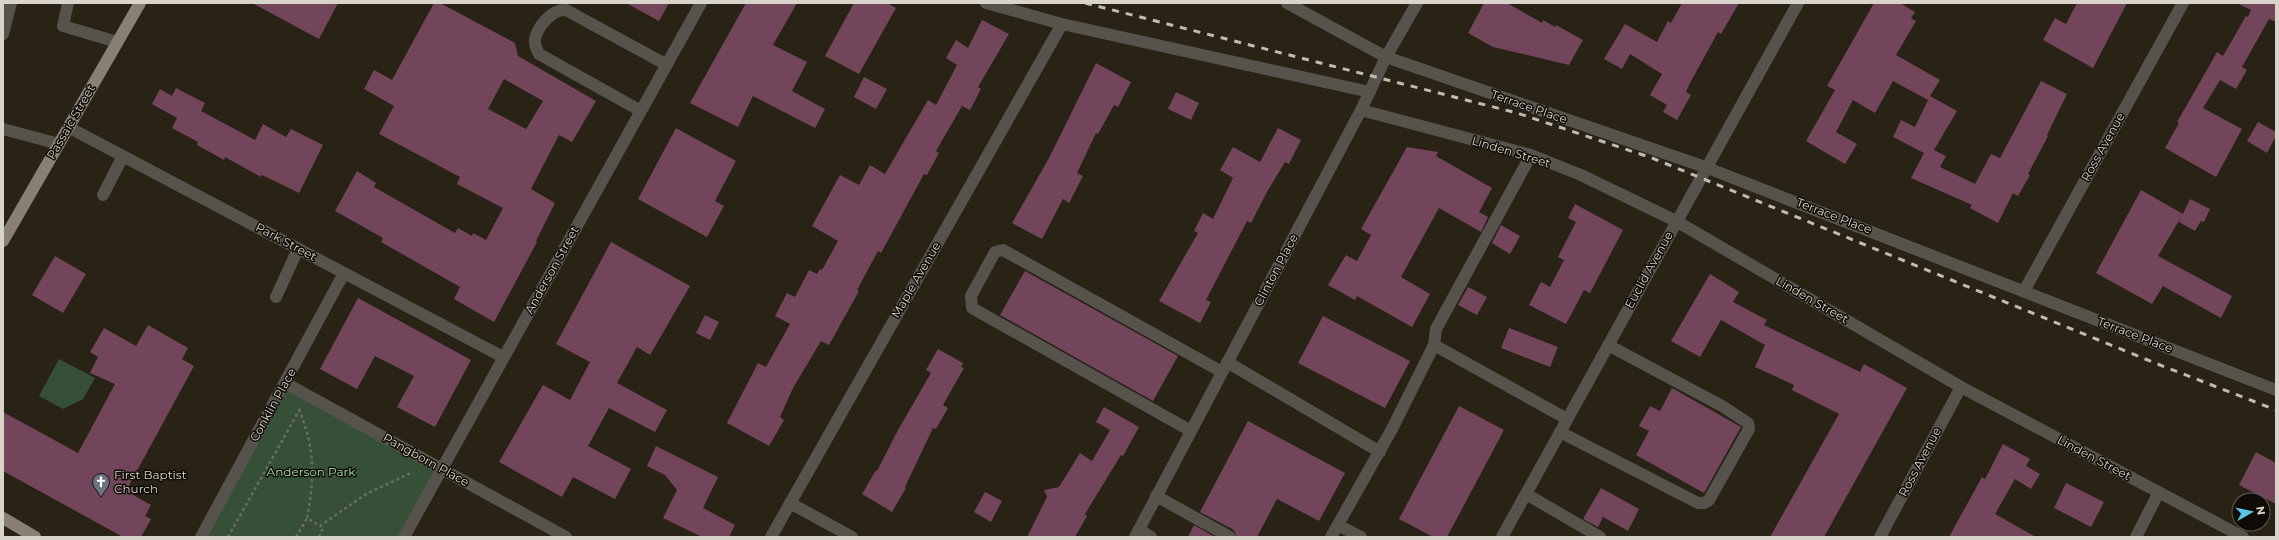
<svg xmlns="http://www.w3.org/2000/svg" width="2279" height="540" font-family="Montserrat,sans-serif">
<rect width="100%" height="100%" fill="#282315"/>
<path fill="#365037" d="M 59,359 L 95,378 L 83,399 L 63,409 L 39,396 Z
M 285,383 L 442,469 L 404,537 L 201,537 Z"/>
<path fill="#72455b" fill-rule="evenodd" d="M 252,3 L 338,3 L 319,39 Z
M 434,3 L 440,3 L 515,43 L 518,56 L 596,101 L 572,142 L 559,135 L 531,189 L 555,203 L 536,241 L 537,242 L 494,322 L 454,299 L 460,287 L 381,242 L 383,238 L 335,211 L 357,171 L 376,183 L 374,187 L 455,233 L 458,228 L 472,236 L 473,233 L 486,240 L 503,208 L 457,184 L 460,177 L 379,134 L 394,106 L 364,89 L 374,70 L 392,80 ZM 504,79 L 543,101 L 526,129 L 488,109 Z
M 626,3 L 669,3 L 659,21 Z
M 746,3 L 797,3 L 773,45 L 807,62 L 792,91 L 825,109 L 815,128 L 753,96 L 738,127 L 690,103 Z
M 854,3 L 887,3 L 896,8 L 859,74 L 825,56 Z
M 1484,3 L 1507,3 L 1542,23 L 1543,20 L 1555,27 L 1556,25 L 1583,40 L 1569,65 L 1493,47 L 1468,33 Z
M 1682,3 L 1739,3 L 1721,34 L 1718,32 L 1690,83 L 1686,92 L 1691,95 L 1677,120 L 1663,112 L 1667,105 L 1650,95 L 1662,74 L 1630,54 L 1622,69 L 1604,59 L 1625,24 L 1657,42 L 1668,21 L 1671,23 Z
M 1874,3 L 1900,3 L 1915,12 L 1911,18 L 1916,21 L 1896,55 L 1940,80 L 1930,96 L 1957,111 L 1934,150 L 1946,156 L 1940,167 L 1975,184 L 1991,154 L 2000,158 L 2041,81 L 2067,94 L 2047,135 L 2048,136 L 2028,174 L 2030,175 L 2018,196 L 2013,193 L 1998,223 L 1970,208 L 1972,205 L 1911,178 L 1924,153 L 1893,137 L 1901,120 L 1915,127 L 1928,100 L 1893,81 L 1875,113 L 1853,100 L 1836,132 L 1857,144 L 1845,164 L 1806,141 L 1835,90 L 1827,86 Z
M 2077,3 L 2127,3 L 2093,68 L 2043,40 L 2055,18 L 2066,24 Z
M 2237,3 L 2276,3 L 2276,22 L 2269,19 L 2242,67 L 2247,70 L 2236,89 L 2220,80 L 2203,108 L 2242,129 L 2216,177 L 2165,148 L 2179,123 L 2177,122 L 2188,103 L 2217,52 L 2223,56 L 2246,16 L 2248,17 L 2251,10 Z
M 982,20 L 1009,34 L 978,87 L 981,89 L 970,110 L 962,106 L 936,151 L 939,153 L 927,175 L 924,174 L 881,253 L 878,251 L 857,290 L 859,291 L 829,345 L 821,341 L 793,388 L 780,417 L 784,420 L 769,446 L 727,423 L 758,363 L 766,367 L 790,324 L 775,316 L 787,293 L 795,297 L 809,270 L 817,274 L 820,269 L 822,270 L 838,241 L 812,226 L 840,175 L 859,185 L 870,165 L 885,174 L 928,100 L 936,105 L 957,65 L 946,58 L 956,40 L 968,48 Z
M 1096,63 L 1131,82 L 1118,107 L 1114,105 L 1098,134 L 1096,133 L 1077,173 L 1083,176 L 1069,203 L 1063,199 L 1042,239 L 1012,223 L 1049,158 Z
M 864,77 L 887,89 L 876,109 L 854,97 Z
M 176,88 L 205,103 L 201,111 L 255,140 L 263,124 L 286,137 L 291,129 L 323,145 L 299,193 L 262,175 L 261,177 L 225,157 L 224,160 L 197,145 L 198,142 L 172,128 L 177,118 L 152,104 L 160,89 L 172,96 Z
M 1176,92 L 1199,103 L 1191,120 L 1168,109 Z
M 2258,122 L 2276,132 L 2276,136 L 2267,153 L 2247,141 Z
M 676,128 L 736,161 L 715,201 L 724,206 L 707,237 L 638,199 Z
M 1278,128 L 1301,140 L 1289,164 L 1285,162 L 1267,192 L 1251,223 L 1247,221 L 1206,300 L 1211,302 L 1200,323 L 1159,301 L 1198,233 L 1194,231 L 1203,213 L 1213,219 L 1233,178 L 1220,170 L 1233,147 L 1260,162 Z
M 1407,147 L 1438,152 L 1436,156 L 1492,188 L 1479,212 L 1488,217 L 1481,232 L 1439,208 L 1401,277 L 1430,294 L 1412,327 L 1357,296 L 1355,300 L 1328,285 L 1346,255 L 1357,261 L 1371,235 L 1361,229 Z
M 2141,190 L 2183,214 L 2158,256 L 2232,296 L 2221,318 L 2163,286 L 2152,304 L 2096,273 Z
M 2190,199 L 2210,209 L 2204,222 L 2201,221 L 2195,231 L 2179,222 Z
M 1575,204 L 1623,230 L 1590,293 L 1584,290 L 1566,324 L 1529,305 L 1541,282 L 1550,287 L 1564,260 L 1558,257 L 1576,222 L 1568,218 Z
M 1501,225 L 1520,236 L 1510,254 L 1492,243 Z
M 611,242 L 690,286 L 650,355 L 637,347 L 617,383 L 667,410 L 655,432 L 609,408 L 588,446 L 631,469 L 615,499 L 573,477 L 562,497 L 499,462 L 543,385 L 570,400 L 590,362 L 556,344 Z
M 55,256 L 86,274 L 63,313 L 32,295 Z
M 1025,271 L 1178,356 L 1153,401 L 1000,315 Z
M 1710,274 L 1739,292 L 1733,302 L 1767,320 L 1764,325 L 1860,372 L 1864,364 L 1907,388 L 1824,537 L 1770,537 L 1839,414 L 1792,390 L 1794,385 L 1755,367 L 1765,345 L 1721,320 L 1700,357 L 1671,341 Z
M 1468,287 L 1487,297 L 1477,315 L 1458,305 Z
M 358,298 L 471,360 L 435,427 L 397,407 L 414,376 L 375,356 L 357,389 L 320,369 Z
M 705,315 L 719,322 L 710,340 L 696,333 Z
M 1323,316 L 1410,361 L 1385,408 L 1298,363 Z
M 148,325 L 188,348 L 182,359 L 194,366 L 126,491 L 151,505 L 145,516 L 151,519 L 141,537 L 123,537 L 3,471 L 3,412 L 78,453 L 115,384 L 90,373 L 98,357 L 90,352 L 104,328 L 136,346 Z
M 1509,328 L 1558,347 L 1550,367 L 1501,348 Z
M 938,349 L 963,363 L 961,367 L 964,368 L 943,405 L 948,408 L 936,429 L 933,428 L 905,487 L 906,488 L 892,512 L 862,494 L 876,470 L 877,471 L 898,430 L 931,373 L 926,370 Z
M 1672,388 L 1741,427 L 1704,493 L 1636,455 L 1649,431 L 1639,426 L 1650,406 L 1660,411 Z
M 1459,406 L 1504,430 L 1447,537 L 1433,537 L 1399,519 Z
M 1104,407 L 1139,427 L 1123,456 L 1121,455 L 1085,514 L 1087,516 L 1075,537 L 1027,537 L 1047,497 L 1044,490 L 1059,487 L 1080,453 L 1092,461 L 1110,430 L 1096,422 Z
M 1248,421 L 1345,473 L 1319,521 L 1277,499 L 1257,537 L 1237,537 L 1234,530 L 1200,512 Z
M 2003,444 L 2030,459 L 2026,466 L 2040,474 L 2031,489 L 2015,479 L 1995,514 L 2036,537 L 1949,537 L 1982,477 L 1985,479 Z
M 656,446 L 718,477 L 703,508 L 735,525 L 729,537 L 702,537 L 663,518 L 677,490 L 665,475 L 647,466 Z
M 2256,452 L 2276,463 L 2276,504 L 2239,485 Z
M 2066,483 L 2104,502 L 2091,527 L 2054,508 Z
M 1601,488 L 1639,509 L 1628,531 L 1603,517 L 1598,527 L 1583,519 Z
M 985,492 L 1002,501 L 991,522 L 974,512 Z
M 1194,525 L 1215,537 L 1188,537 Z"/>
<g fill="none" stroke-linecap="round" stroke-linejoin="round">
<path stroke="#6f6a5e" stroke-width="2.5" stroke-dasharray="3 3" stroke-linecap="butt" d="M 299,409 C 315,450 315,475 307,518 L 320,526 L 366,494 L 413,472
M 228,537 L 300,409
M 296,537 L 307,518
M 319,537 L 323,528 L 320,526"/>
<path stroke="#56524c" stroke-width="12" d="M 68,3 L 63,26 L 117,42
M 986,3 L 1062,24 L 1370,92
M 1287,3 L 1386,57 L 1705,167 L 2276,390
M 3,34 L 11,3
M 1361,110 L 1531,155 L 1581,175 L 1676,221 L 1961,387 L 2243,537
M 641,111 L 539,54 C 537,50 534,44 535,39 C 538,26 552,9 566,10 L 667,65
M 68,127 L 503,357
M 3,129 L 59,144
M 103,195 L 123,156
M 2024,291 L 2183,3
M 276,297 L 298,249
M 1434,345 L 1436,329 L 1531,155
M 1227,362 L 1380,452
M 285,383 L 566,537
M 1191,431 L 972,308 L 971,296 L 995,252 L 1003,250 L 1222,372
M 1560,432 L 1698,503 L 1704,503 L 1709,500 L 1749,429 L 1748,423 L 1722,406 L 1608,345
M 1526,494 L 1600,537
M 1156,496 L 1230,537
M 790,503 L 852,537
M 1338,525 L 1361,537
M 1139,529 L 1151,537
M 201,537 L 344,273
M 404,537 L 701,3
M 771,537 L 1062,24
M 1135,537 L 1361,110 L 1386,57 L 1417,3
M 1331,537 L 1392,429 L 1434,345 L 1567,419
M 1502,537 L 1798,3
M 1880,537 L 1961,387
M 2136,537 L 2159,492"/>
<path stroke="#898073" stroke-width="12" d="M 3,241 L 140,3
M 3,518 L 35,537"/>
<path stroke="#c0bcb2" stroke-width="3" stroke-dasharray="7 7" stroke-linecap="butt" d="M 1085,3 L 1517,113 L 1652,158 L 2155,363 L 2276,410"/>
</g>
<defs>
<symbol id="church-pin" viewBox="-11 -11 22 30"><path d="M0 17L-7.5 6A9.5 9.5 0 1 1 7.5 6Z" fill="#6b7280" stroke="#0f0c07"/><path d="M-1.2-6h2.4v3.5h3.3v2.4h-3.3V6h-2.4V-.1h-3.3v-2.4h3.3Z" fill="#fff"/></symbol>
</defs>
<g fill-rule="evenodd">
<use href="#church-pin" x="91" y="472" width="20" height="27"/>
</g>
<g text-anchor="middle" stroke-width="3" stroke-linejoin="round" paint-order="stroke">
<g font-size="12" fill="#d8d4cb" stroke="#0f0c07">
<text transform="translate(1529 107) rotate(19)" y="4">Terrace Place</text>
<text transform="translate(71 122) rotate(-60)" y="4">Passaic Street</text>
<text transform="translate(2103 147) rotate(-61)" y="4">Ross Avenue</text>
<text transform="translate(1511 152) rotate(17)" y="4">Linden Street</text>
<text transform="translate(1834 216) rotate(21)" y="4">Terrace Place</text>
<text transform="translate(286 242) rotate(28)" y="4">Park Street</text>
<text transform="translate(552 270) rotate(-61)" y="4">Anderson Street</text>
<text transform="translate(1276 270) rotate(-62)" y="4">Clinton Place</text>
<text transform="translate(1649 270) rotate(-61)" y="4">Euclid Avenue</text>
<text transform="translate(916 280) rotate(-60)" y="4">Maple Avenue</text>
<text transform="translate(1812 300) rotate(30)" y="4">Linden Street</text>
<text transform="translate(2135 335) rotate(21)" y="4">Terrace Place</text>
<text transform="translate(273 405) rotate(-61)" y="4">Conklin Place</text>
<text transform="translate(2094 458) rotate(28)" y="4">Linden Street</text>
<text transform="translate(426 460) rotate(29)" y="4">Pangborn Place</text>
<text transform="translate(1920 462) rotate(-62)" y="4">Ross Avenue</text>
</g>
<g font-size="12" fill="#a6e1a6" stroke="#0f0c07">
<text x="311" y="476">Anderson Park</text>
</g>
<g font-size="12" fill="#d8d4cb" stroke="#0f0c07" text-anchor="start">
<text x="114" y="479">First Baptist<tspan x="114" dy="14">Church</tspan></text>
</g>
</g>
<rect width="2279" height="540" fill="none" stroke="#d8d4cb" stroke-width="8"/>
<g transform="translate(2251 512) rotate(81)"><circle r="19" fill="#0f0c07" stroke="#5f5c55"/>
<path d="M0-3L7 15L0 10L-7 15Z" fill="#59c8e5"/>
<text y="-6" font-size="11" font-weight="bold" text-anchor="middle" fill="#d8d4cb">N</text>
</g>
</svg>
